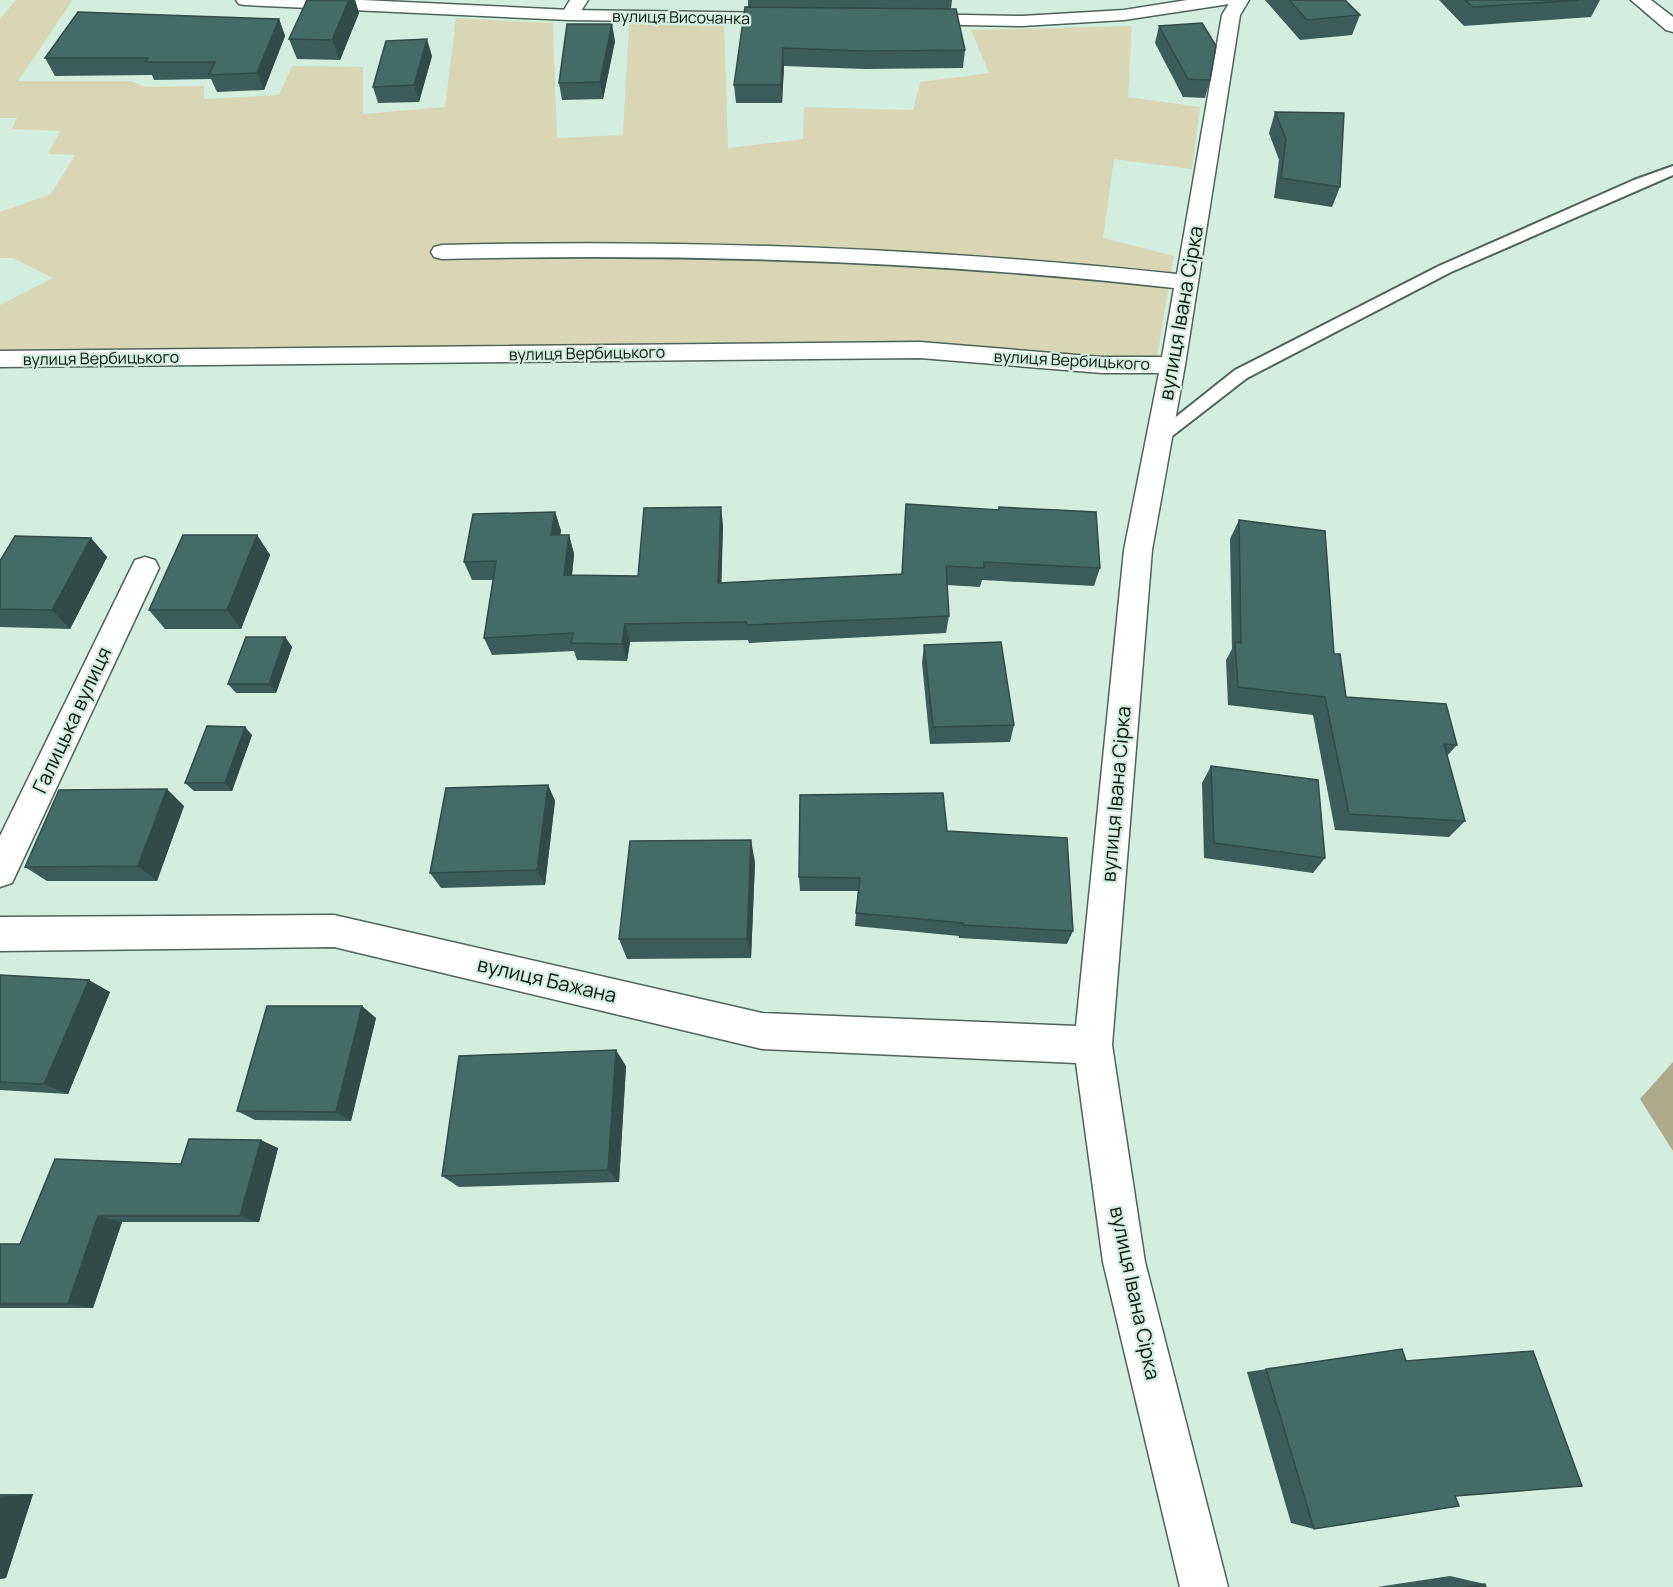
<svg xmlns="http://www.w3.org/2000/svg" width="1673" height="1587" font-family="Manrope,sans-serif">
<rect width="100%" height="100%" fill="#d3eede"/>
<path fill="#d9d6b6" d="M 16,0 L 73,0 L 18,81 L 131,81 L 146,87 L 204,86 L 204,99 L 279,95 L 292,66 L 363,67 L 363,114 L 445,107 L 456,18 L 553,23 L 557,138 L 623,135 L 629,24 L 724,26 L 728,148 L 803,139 L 804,107 L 913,110 L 920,82 L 989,73 L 971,30 L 1132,26 L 1128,97 L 1200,107 L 1192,169 L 1114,159 L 1103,238 L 1174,256 L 1157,357 L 0,359 L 0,305 L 53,278 L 13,258 L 0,258 L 0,212 L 51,194 L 75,155 L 48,154 L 60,131 L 12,129 L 17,118 L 0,118 L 0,19 Z"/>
<path fill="#acaa8a" d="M 1673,1062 L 1673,1151 L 1640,1099 Z"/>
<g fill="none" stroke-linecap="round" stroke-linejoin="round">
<defs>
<path id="service" d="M 1673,166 L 1673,175 L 1451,272 L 1247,378 L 1167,440 L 1155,440 L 1152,436 L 1235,370 L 1439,266 L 1634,180 Z"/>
<path id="minor" d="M 570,0 L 588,0 L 576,19 L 564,19 L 561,15 Z
M 1231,0 L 1249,0 L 1240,15 L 1185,365 L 1152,550 L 1112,1045 L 1145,1262 L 1228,1587 L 1180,1587 L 1103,1262 L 1076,1063 L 762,1049 L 334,947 L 0,951 L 0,917 L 334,915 L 762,1013 L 1076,1026 L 1124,550 L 1159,373 L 1102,373 L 920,358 L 0,367 L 0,351 L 920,342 L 1102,357 L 1162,357 L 1174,288 C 930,261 687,253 442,259 L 434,257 L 431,252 L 434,247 L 442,245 C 688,239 932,248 1177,274 L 1222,15 Z
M 1631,0 L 1651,0 L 1673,17 L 1673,32 L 1666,30 Z
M 145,557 L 155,560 L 159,568 L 12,883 L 0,887 L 0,836 L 131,568 L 135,560 Z"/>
<path id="tertiary" d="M 236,0 L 362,0 L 570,10 L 789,13 L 795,14 L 798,18 L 795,22 L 789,23 L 570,20 L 245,5 L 239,4 Z
M 1187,0 L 1232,0 L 1229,4 L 1223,5 L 1124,20 L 1022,26 L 912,24 L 906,23 L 903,19 L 906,15 L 912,14 L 1022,16 L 1124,10 Z"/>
</defs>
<use href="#service" stroke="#4d6457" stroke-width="4"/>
<use href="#minor" stroke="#4d6457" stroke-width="3"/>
<use href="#tertiary" stroke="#4d6457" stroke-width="3"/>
<use href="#service" fill="#fff" fill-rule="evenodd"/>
<use href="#minor" fill="#fff" fill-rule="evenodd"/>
<use href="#tertiary" fill="#fff" fill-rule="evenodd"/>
</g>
<path fill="#3b5c59" d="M 307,0 L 355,0 L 359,13 L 340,60 L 297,59 L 289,39 Z
M 748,0 L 952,0 L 951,9 L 965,50 L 963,68 L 865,69 L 784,66 L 782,103 L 736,103 L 734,85 L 748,7 Z
M 1265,0 L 1345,0 L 1360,15 L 1352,35 L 1300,40 Z
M 1439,0 L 1600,0 L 1591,17 L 1464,26 Z
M 279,19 L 285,36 L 264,90 L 217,92 L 211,79 L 154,80 L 152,75 L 55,76 L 45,58 Z
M 1159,26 L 1210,80 L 1205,98 L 1183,97 L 1155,43 Z
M 615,41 L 603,99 L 562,100 L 559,83 Z
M 432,56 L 419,102 L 378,103 L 373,87 Z
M 1275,112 L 1340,187 L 1332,207 L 1274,198 L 1279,160 L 1269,133 Z
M 999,507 L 1100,568 L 1094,586 L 982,580 L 980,587 L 947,585 L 949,616 L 946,633 L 749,643 L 748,640 L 630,642 L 627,661 L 577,660 L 574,651 L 492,655 L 484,638 L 493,580 L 472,580 L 464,562 L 555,512 L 561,531 L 560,535 L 569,535 L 574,554 L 572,575 L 638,576 L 723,525 L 721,583 L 902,574 L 999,510 Z
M 1239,520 L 1334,654 L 1346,697 L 1457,745 L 1447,756 L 1465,821 L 1449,837 L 1335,830 L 1313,715 L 1228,705 L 1226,660 L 1232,649 L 1230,539 Z
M 257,535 L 270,555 L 241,629 L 165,629 L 149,610 Z
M 91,538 L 107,557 L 70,629 L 0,627 L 0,561 Z
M 285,637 L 292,647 L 276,693 L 236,693 L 228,684 Z
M 924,645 L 1014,725 L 1010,742 L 930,744 L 922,663 Z
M 252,735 L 232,791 L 194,791 L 185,783 Z
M 1211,766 L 1325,858 L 1313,873 L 1204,858 L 1202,783 Z
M 548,785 L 555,801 L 545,885 L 441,888 L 430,873 Z
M 184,806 L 157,881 L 47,881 L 25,867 Z
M 947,831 L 1073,931 L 1067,944 L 959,938 L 959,936 L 855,926 L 858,891 L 800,891 L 799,877 Z
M 755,862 L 751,958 L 627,959 L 619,939 Z
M 0,975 L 110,992 L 68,1094 L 0,1090 Z
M 376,1018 L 351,1121 L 255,1120 L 237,1111 Z
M 626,1066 L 619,1182 L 459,1187 L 442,1176 Z
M 278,1148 L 259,1222 L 122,1222 L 93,1308 L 0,1308 L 0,1244 L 20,1244 L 181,1164 Z
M 1402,1349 L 1455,1496 L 1314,1529 L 1291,1523 L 1247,1372 Z
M 0,1494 L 33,1494 L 6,1578 L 0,1579 Z
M 1450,1576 L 1485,1584 L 1486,1587 L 1377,1587 Z"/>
<path fill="#304b48" d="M 349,0 L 355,0 L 359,13 L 340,60 L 332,40 Z
M 279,19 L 285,36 L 264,90 L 257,73 Z
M 612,24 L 615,41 L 603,99 L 600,82 Z
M 427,39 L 432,56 L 419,102 L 414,85 Z
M 783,48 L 784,66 L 782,103 L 781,85 Z
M 721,507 L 723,525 L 721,601 L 718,583 Z
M 555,512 L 561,531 L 557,554 L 551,535 Z
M 257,535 L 270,555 L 241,629 L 227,610 Z
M 569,535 L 574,554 L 570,594 L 564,575 Z
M 91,538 L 107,557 L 70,629 L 52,610 Z
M 625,624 L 630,642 L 627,661 L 622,644 Z
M 285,637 L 292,647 L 276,693 L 269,684 Z
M 245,727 L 252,735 L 232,791 L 225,783 Z
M 548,785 L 555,801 L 545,885 L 537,870 Z
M 167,789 L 184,806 L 157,881 L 138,866 Z
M 751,840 L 755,862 L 751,958 L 747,939 Z
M 89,980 L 110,992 L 68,1094 L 44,1084 Z
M 362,1006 L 376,1018 L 351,1121 L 336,1112 Z
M 616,1050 L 626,1066 L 619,1182 L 608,1170 Z
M 261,1140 L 278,1148 L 259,1222 L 240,1216 Z
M 98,1216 L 122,1222 L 93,1308 L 68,1304 Z
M 33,1494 L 6,1578 L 0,1579 L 0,1497 Z"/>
<path fill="#456b67" stroke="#304b48" stroke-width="1.5" d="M 307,0 L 349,0 L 332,40 L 289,39 Z
M 1289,0 L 1345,0 L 1360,15 L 1307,20 Z
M 1465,0 L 1579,0 L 1473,7 Z
M 745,7 L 956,9 L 965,50 L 866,51 L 783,48 L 781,85 L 734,85 Z
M 78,12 L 279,19 L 257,73 L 209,75 L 215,62 L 145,62 L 148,58 L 45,58 Z
M 1202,23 L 1216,46 L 1210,80 L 1188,79 L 1159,26 Z
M 567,24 L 612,24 L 600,82 L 559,83 Z
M 427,39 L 414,85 L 373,87 L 386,41 Z
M 1275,112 L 1344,113 L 1340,187 L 1281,178 L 1286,139 Z
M 906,504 L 999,510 L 999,507 L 1096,512 L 1100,568 L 984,562 L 984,568 L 946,566 L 949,616 L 747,625 L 746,622 L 625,624 L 622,644 L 571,643 L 573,633 L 484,638 L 496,561 L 464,562 L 473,514 L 555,512 L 551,535 L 569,535 L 564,575 L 638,576 L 644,508 L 721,507 L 718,583 L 902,574 Z
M 1239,520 L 1325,531 L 1334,654 L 1340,654 L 1346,697 L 1446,704 L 1457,745 L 1444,744 L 1465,821 L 1349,814 L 1325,697 L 1238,687 L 1235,642 L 1241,643 Z
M 183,535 L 257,535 L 227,610 L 149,610 Z
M 15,536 L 91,538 L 52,610 L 0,609 L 0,561 Z
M 246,637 L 285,637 L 269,684 L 228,684 Z
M 1001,642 L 1014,725 L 933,727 L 924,645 Z
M 207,726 L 245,727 L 225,783 L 185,783 Z
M 1211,766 L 1318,780 L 1325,858 L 1214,843 Z
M 548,785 L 537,870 L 430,873 L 446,788 Z
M 167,789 L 138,866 L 25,867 L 59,790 Z
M 943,793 L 947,831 L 1067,838 L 1073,931 L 963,925 L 963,923 L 856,913 L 860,878 L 799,877 L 800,795 Z
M 751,840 L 747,939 L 619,939 L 630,841 Z
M 0,975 L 89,980 L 44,1084 L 0,1082 Z
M 267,1006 L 362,1006 L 336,1112 L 237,1111 Z
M 616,1050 L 608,1170 L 442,1176 L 459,1056 Z
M 189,1139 L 261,1140 L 240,1216 L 98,1216 L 68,1304 L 0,1304 L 0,1244 L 20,1244 L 55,1159 L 181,1164 Z
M 1402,1349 L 1406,1361 L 1533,1351 L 1582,1486 L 1455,1496 L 1459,1506 L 1314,1529 L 1266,1369 Z
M 1485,1584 L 1486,1587 L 1468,1587 Z"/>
<g text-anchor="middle" stroke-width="4.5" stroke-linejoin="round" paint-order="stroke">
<g font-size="16" fill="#0b140f" stroke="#d3eede">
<text transform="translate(681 17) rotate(1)" y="6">вулиця Височанка</text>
<text transform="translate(587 353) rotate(-1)" y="6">вулиця Вербицького</text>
<text transform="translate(101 358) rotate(-1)" y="6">вулиця Вербицького</text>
<text transform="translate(1072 360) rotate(3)" y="6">вулиця Вербицького</text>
</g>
<g font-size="20" fill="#0b140f" stroke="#d3eede">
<text transform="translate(1181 313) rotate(-80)" y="7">вулиця Івана Сірка</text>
<text transform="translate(72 720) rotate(-65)" y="7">Галицька вулиця</text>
<text transform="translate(1116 794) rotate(-85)" y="7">вулиця Івана Сірка</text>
<text transform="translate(547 980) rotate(13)" y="7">вулиця Бажана</text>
<text transform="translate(1135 1293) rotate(78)" y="7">вулиця Івана Сірка</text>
</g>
</g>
</svg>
